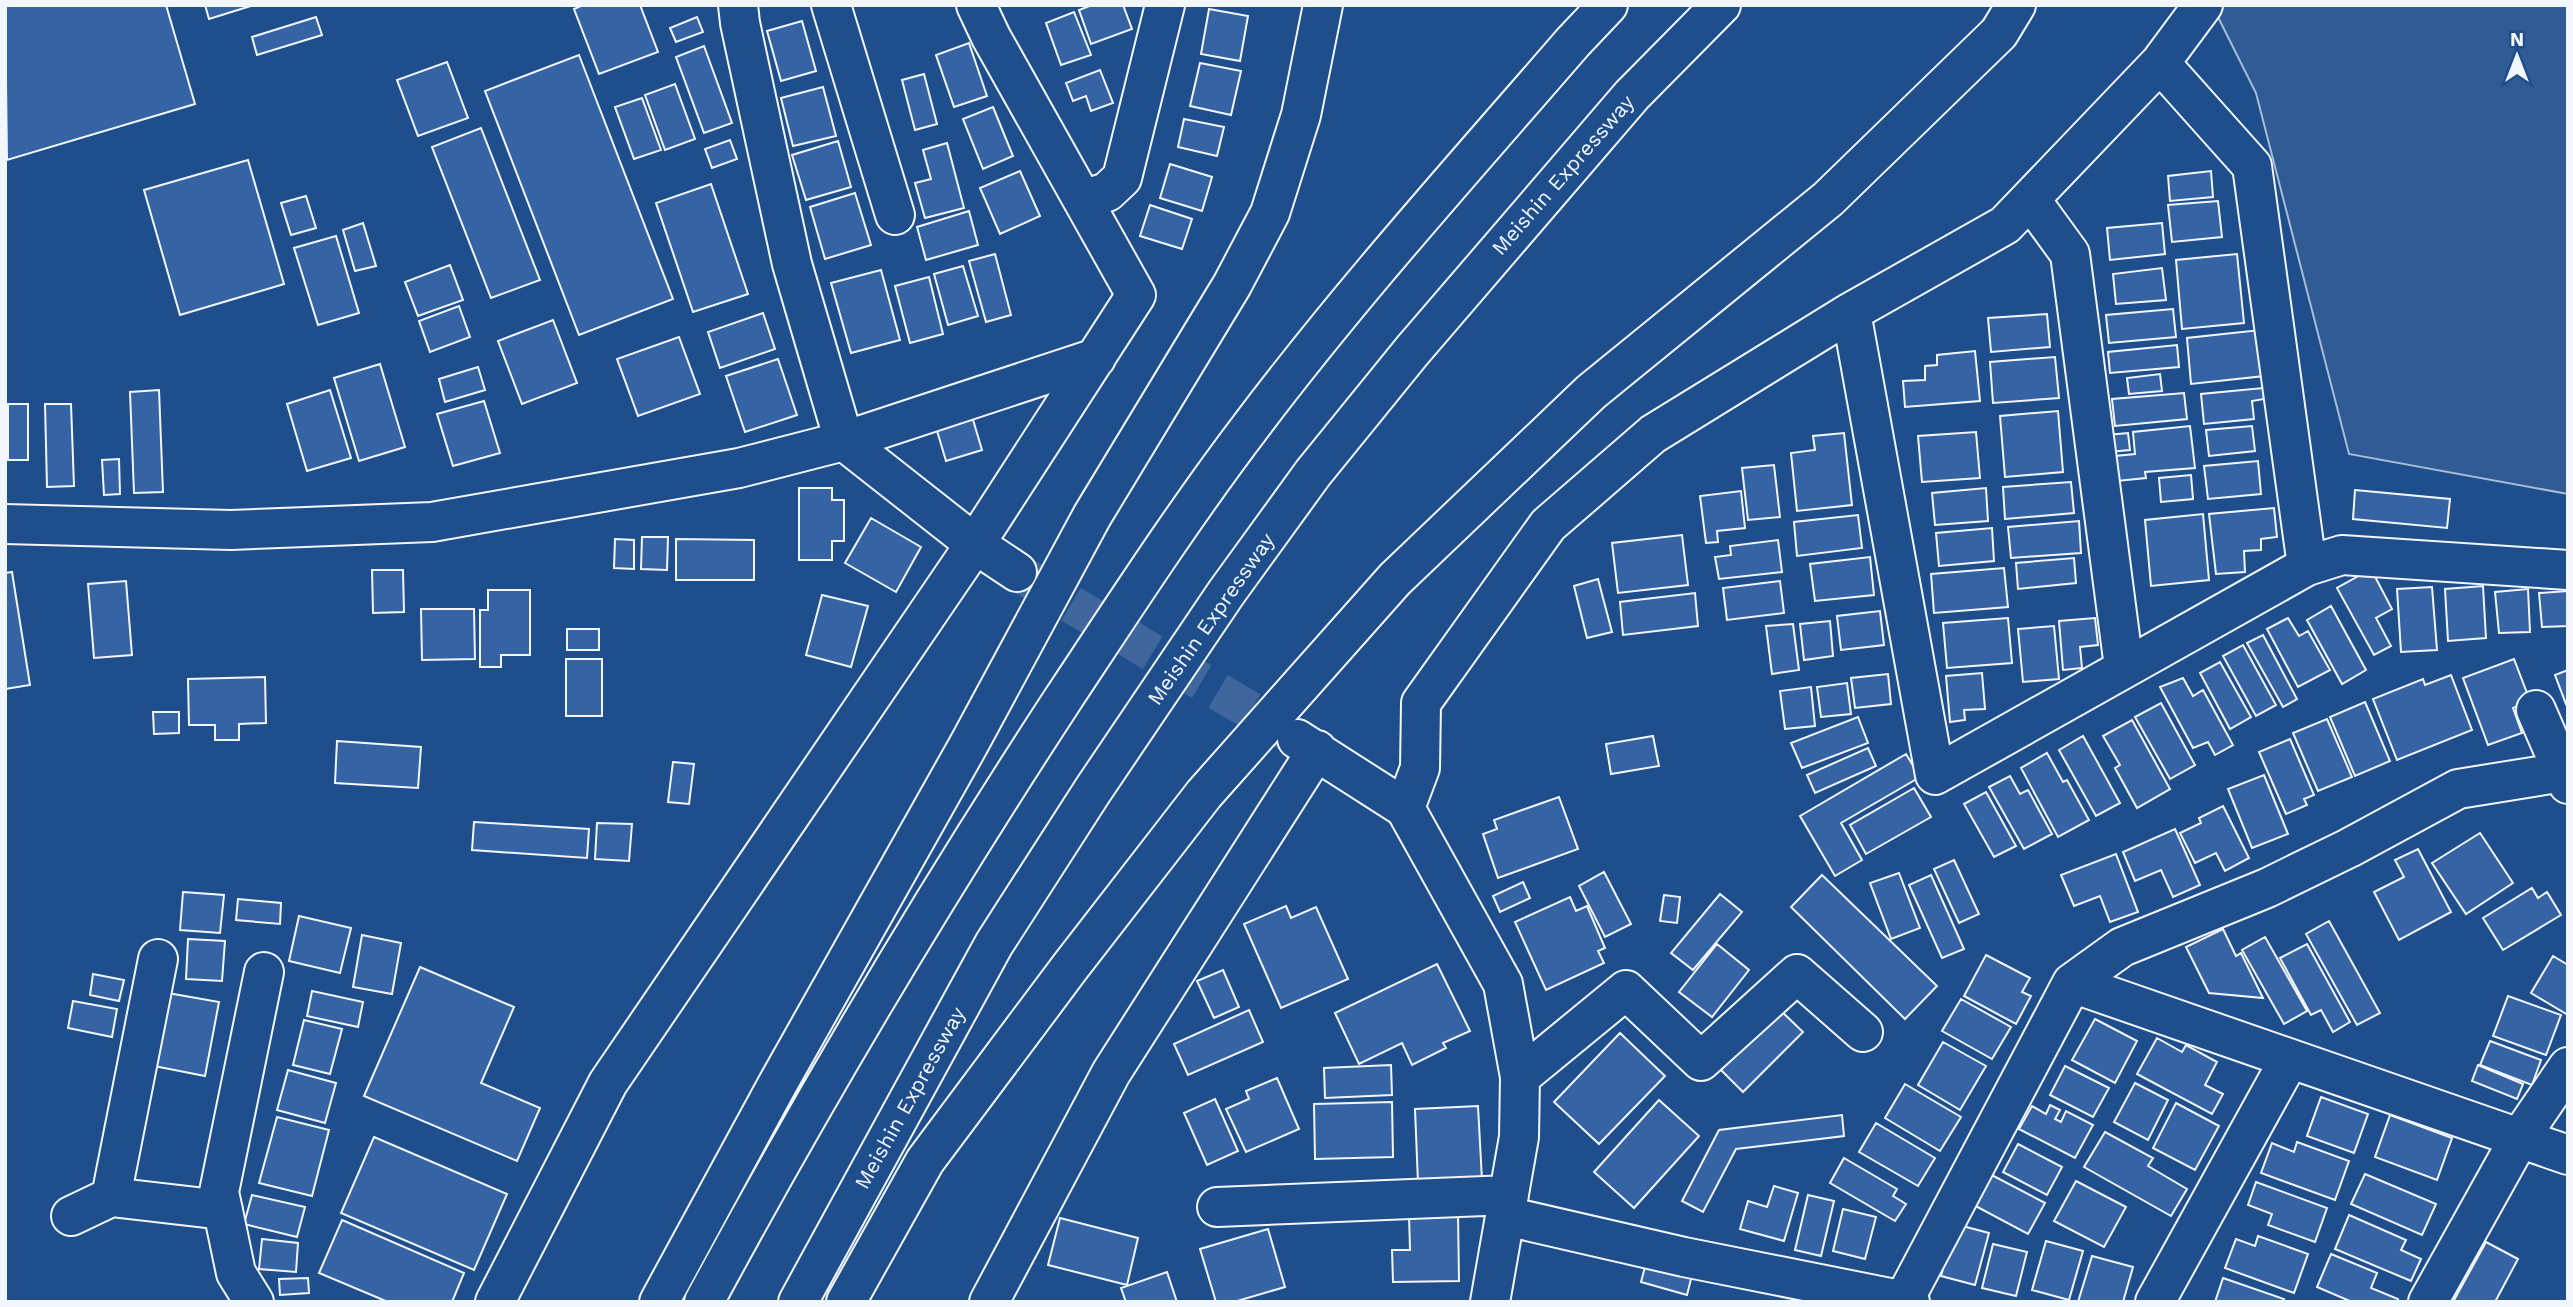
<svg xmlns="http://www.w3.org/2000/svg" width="2573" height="1307" font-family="'Work Sans',sans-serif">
<rect width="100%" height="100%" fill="#1f4e8c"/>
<path fill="#305b95" stroke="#a8bbd7" stroke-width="2" d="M 2212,5 L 2568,5 L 2568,494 L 2349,454 L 2256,93 Z"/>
<path fill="#3563a3" stroke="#f2f6ff" stroke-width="2" d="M 5,5 L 166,5 L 195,104 L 7,160 Z
M 205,5 L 254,5 L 209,19 Z
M 583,5 L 640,5 L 658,52 L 599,74 L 574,9 Z
M 1092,5 L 1123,5 L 1132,29 L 1091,44 L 1079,10 Z
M 1209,9 L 1248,16 L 1240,61 L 1201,54 Z
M 1074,12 L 1091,55 L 1061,65 L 1046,23 Z
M 316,17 L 322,35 L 257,55 L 252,37 Z
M 697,17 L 703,32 L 676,42 L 670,28 Z
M 802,21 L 816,71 L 781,81 L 767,31 Z
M 969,43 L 987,96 L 954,107 L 936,55 Z
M 704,46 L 732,123 L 704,133 L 676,57 Z
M 579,55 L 673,299 L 579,335 L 485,91 Z
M 447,62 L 468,118 L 418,136 L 397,80 Z
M 1200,63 L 1241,71 L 1231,115 L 1190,106 Z
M 1100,70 L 1113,103 L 1091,111 L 1086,96 L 1073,101 L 1066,83 Z
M 924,74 L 937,124 L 915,130 L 902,80 Z
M 675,84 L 695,139 L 665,150 L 645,95 Z
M 823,87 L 836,136 L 793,146 L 781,98 Z
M 642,98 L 661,150 L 634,159 L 615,107 Z
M 993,107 L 1013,156 L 983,169 L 963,119 Z
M 1184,119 L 1224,127 L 1217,156 L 1178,147 Z
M 481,128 L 540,280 L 491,298 L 432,147 Z
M 730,140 L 737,159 L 712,168 L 705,149 Z
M 838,141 L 851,187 L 806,200 L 792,155 Z
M 947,143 L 964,208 L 925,218 L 915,183 L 931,179 L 923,150 Z
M 248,160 L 284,284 L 180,315 L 144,190 Z
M 1170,164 L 1212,177 L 1202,211 L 1160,198 Z
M 1020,171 L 1040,216 L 1000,234 L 980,188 Z
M 2211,171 L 2213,197 L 2170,201 L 2168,176 Z
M 711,184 L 748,294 L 693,312 L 656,203 Z
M 855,193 L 871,245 L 825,259 L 810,207 Z
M 306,196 L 316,228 L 291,235 L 281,203 Z
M 2218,201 L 2222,237 L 2172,242 L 2168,205 Z
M 1150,205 L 1192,219 L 1182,249 L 1140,236 Z
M 969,211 L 978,245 L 926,260 L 917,227 Z
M 363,223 L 376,266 L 355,271 L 343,230 Z
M 2162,223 L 2165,254 L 2110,260 L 2107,228 Z
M 336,236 L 359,313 L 318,325 L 294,248 Z
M 995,254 L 1011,315 L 986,322 L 969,261 Z
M 2237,254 L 2244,323 L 2182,329 L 2176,260 Z
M 450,265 L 463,300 L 418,316 L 405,282 Z
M 963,266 L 978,316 L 948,325 L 934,274 Z
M 2162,268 L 2166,300 L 2116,304 L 2113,274 Z
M 881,270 L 900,340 L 851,353 L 831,283 Z
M 929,277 L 943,334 L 910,343 L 895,286 Z
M 459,306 L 470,337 L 430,352 L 419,321 Z
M 2173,309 L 2176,337 L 2109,343 L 2106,315 Z
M 763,313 L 775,349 L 720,368 L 708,332 Z
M 2047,314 L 2050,347 L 1991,352 L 1988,318 Z
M 553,320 L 577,383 L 522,404 L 498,341 Z
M 2260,330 L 2264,376 L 2191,384 L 2187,338 Z
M 679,337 L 700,394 L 638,416 L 617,359 Z
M 2177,345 L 2179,367 L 2110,373 L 2108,352 Z
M 1975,351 L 1980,401 L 1905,407 L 1903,381 L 1925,380 L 1925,366 L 1937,365 L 1937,355 Z
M 2055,357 L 2059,398 L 1993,403 L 1990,362 Z
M 778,359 L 797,415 L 745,432 L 726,376 Z
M 380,364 L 405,447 L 359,461 L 334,378 Z
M 478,367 L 485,390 L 445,402 L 439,379 Z
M 2160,374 L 2162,391 L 2129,394 L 2127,378 Z
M 2263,388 L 2264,399 L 2252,401 L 2254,419 L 2204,424 L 2201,394 Z
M 159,390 L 163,492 L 134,493 L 130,392 Z
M 330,390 L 351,458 L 307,471 L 287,404 Z
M 2184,393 L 2187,419 L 2115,426 L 2112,399 Z
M 484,401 L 500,453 L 453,466 L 437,414 Z
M 8,404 L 28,404 L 28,460 L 8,460 Z
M 45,404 L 71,404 L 74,486 L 47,487 Z
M 2058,411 L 2063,472 L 2005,477 L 2000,416 Z
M 971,413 L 982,450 L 946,461 L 935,424 Z
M 2190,426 L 2195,468 L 2145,472 L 2146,478 L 2117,481 L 2115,456 L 2135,454 L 2133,432 Z
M 2252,426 L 2255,451 L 2209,456 L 2206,430 Z
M 1976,432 L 1980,478 L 1922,482 L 1918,436 Z
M 1844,433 L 1852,505 L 1797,511 L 1791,453 L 1815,450 L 1813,436 Z
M 2128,433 L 2130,450 L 2109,452 L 2107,435 Z
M 119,459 L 120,494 L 104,495 L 102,460 Z
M 2258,461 L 2261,494 L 2208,499 L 2204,466 Z
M 1774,465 L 1780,517 L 1748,520 L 1742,468 Z
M 2191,475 L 2193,499 L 2161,502 L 2159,478 Z
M 2071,482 L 2074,513 L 2005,519 L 2003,487 Z
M 799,488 L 832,488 L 832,500 L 844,500 L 844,541 L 832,541 L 832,560 L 799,560 Z
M 1986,488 L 1988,521 L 1935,525 L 1932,493 Z
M 2355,490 L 2450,499 L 2447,528 L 2353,519 Z
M 1741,491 L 1745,528 L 1717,531 L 1718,542 L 1706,543 L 1700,496 Z
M 2274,508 L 2277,537 L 2261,539 L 2261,550 L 2244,551 L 2245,572 L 2216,574 L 2209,514 Z
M 2203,514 L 2209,580 L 2151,586 L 2145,520 Z
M 1858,515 L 1862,548 L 1797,556 L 1794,522 Z
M 871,518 L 921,547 L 896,592 L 845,563 Z
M 2079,521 L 2081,553 L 2011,558 L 2008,527 Z
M 1992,528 L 1994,561 L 1939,566 L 1936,533 Z
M 1682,535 L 1688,585 L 1618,593 L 1612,543 Z
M 642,537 L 668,537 L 667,570 L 641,569 Z
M 615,539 L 634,540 L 634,569 L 614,568 Z
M 676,539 L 754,540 L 754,580 L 676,580 Z
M 1778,540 L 1782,572 L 1719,579 L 1715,557 L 1731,555 L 1730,546 Z
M 1870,557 L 1874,595 L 1815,601 L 1810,564 Z
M 2074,558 L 2076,583 L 2018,589 L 2016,563 Z
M 2004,568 L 2008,607 L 1934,613 L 1931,574 Z
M 2371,569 L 2392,609 L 2376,618 L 2391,646 L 2374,655 L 2337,588 Z
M 372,570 L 403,570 L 404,612 L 373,613 Z
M 12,572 L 30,685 L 5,689 L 5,573 Z
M 1598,579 L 1612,632 L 1587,638 L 1574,586 Z
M 126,581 L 132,655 L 94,658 L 88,584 Z
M 1780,581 L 1784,613 L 1727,620 L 1723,588 Z
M 2483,586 L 2486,638 L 2448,641 L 2445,589 Z
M 2432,587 L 2437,650 L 2401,652 L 2397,589 Z
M 2528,589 L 2530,632 L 2499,633 L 2495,592 Z
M 488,590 L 530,590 L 530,655 L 501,655 L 501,667 L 480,667 L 480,610 L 488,610 Z
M 2568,591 L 2568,626 L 2542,627 L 2539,593 Z
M 1695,593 L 1698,626 L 1623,635 L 1620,602 Z
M 822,595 L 868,606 L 851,667 L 806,655 Z
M 2331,606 L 2366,670 L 2342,684 L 2307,620 Z
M 421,609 L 474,609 L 475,659 L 422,660 Z
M 1880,611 L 1884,645 L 1841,650 L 1837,616 Z
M 2008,618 L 2012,663 L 1947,668 L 1943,623 Z
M 2095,618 L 2098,645 L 2080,647 L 2082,668 L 2063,670 L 2059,621 Z
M 2288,618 L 2299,636 L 2308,631 L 2330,670 L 2298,687 L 2267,629 Z
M 1830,621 L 1833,656 L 1804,660 L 1800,624 Z
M 1793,624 L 1799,670 L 1772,674 L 1766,626 Z
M 2054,626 L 2059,679 L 2023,682 L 2018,629 Z
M 567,629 L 599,629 L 599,650 L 567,650 Z
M 2263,635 L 2297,699 L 2283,707 L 2247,643 Z
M 2243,645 L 2276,705 L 2256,716 L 2223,656 Z
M 566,659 L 602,659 L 602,716 L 566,716 Z
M 2514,659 L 2530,701 L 2513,708 L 2522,733 L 2488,745 L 2463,678 Z
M 2220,662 L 2251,717 L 2230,729 L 2200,673 Z
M 2568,670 L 2568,703 L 2566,704 L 2555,675 Z
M 1982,673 L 1985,709 L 1964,710 L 1965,720 L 1950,722 L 1946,676 Z
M 1888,674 L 1891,704 L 1855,708 L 1851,678 Z
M 2451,675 L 2472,730 L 2397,760 L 2373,699 L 2423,679 L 2425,685 Z
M 265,677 L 266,723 L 239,724 L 239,740 L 215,740 L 215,725 L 189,725 L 188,679 Z
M 2183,678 L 2193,696 L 2203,690 L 2233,745 L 2215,755 L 2208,742 L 2193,748 L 2160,687 Z
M 1847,683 L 1851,714 L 1821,717 L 1817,687 Z
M 1811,687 L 1815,726 L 1785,729 L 1780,691 Z
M 2365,702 L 2390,761 L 2355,776 L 2330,717 Z
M 2161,703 L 2195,765 L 2170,779 L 2135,717 Z
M 153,712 L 179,712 L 179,733 L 154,734 Z
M 1858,717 L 1868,743 L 1802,768 L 1791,743 Z
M 2327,719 L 2352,777 L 2318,791 L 2293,733 Z
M 2132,720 L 2170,789 L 2137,808 L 2115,768 L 2120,765 L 2103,736 Z
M 1653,736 L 1659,766 L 1611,774 L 1606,744 Z
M 2083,736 L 2120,803 L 2096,816 L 2059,750 Z
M 2290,739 L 2314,795 L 2304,799 L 2307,805 L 2286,814 L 2259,752 Z
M 337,741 L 421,747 L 418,788 L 335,783 Z
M 1868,748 L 1876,766 L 1815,793 L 1807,775 Z
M 2047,753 L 2063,782 L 2067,780 L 2089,820 L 2058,837 L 2021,768 Z
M 1906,754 L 1920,777 L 1841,823 L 1862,860 L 1835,876 L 1800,816 Z
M 673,762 L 694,764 L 689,804 L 668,802 Z
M 2264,775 L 2288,834 L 2252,848 L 2228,789 Z
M 2010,776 L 2020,794 L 2028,790 L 2052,834 L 2024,849 L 1989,787 Z
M 1914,788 L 1931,817 L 1866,854 L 1850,825 Z
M 1986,792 L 2016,846 L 1994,857 L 1964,804 Z
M 1559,797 L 1578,849 L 1498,878 L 1483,834 L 1497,829 L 1494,820 Z
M 2223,806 L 2249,858 L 2225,871 L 2216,853 L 2195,863 L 2180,833 L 2201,823 L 2199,818 Z
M 474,822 L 589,829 L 587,858 L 472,850 Z
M 597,823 L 632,824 L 629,861 L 595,859 Z
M 2175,829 L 2200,885 L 2173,897 L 2161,870 L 2135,881 L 2123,852 Z
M 2480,833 L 2513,883 L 2466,914 L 2432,863 Z
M 2418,849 L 2451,912 L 2399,940 L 2374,892 L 2404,877 L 2395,860 Z
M 2116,854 L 2138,912 L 2110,922 L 2100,896 L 2074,906 L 2061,875 Z
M 1954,860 L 1979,914 L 1959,923 L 1934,869 Z
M 1604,872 L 1631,924 L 1605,937 L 1579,886 Z
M 1899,873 L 1920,928 L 1891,939 L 1870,883 Z
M 1822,875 L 1937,986 L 1905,1019 L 1791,907 Z
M 1931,875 L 1964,949 L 1942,958 L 1909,885 Z
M 1523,882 L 1530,898 L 1500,912 L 1493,896 Z
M 2532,888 L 2538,898 L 2547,892 L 2561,915 L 2503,950 L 2483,918 Z
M 183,892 L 224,895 L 220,933 L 180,930 Z
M 1720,894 L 1742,912 L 1693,970 L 1671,953 Z
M 1664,895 L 1680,897 L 1677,923 L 1660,921 Z
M 1570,897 L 1576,911 L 1587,906 L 1605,948 L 1598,951 L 1604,963 L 1546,990 L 1515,922 Z
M 238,899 L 281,903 L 280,924 L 236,920 Z
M 1286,906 L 1291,918 L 1316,907 L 1348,979 L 1281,1008 L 1244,924 Z
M 299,916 L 351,928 L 340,973 L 289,961 Z
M 2329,921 L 2380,1013 L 2357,1025 L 2306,934 Z
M 2223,929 L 2236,956 L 2241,953 L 2263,998 L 2209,993 L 2186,947 Z
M 362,935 L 401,943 L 392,994 L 353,987 Z
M 2265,937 L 2307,1011 L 2284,1024 L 2242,950 Z
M 188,939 L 225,941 L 222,981 L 186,979 Z
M 1717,944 L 1749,970 L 1712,1017 L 1679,992 Z
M 2307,944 L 2350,1022 L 2333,1032 L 2321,1010 L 2311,1015 L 2280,958 Z
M 1986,955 L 2030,978 L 2022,992 L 2031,996 L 2016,1024 L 1964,996 Z
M 2553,956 L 2568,965 L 2568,1015 L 2531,993 Z
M 1437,964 L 1470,1031 L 1443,1043 L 1446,1048 L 1412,1065 L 1402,1043 L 1359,1064 L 1335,1013 Z
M 420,967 L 514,1007 L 481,1083 L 540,1108 L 517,1161 L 364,1096 Z
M 1223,970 L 1239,1007 L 1214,1018 L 1197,981 Z
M 93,974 L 124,980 L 119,1001 L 90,995 Z
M 312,991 L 363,1002 L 358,1027 L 307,1016 Z
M 168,993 L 219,1002 L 205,1076 L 154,1066 Z
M 2508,996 L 2561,1015 L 2546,1055 L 2493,1036 Z
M 1961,999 L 2011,1027 L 1992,1059 L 1942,1031 Z
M 73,1001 L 117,1009 L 112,1037 L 68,1028 Z
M 1778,1008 L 1803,1032 L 1743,1092 L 1719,1068 Z
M 1249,1010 L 1263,1042 L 1188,1075 L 1174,1044 Z
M 2095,1019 L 2137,1041 L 2115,1083 L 2072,1060 Z
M 304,1020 L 342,1029 L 330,1074 L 293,1065 Z
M 1620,1033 L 1665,1076 L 1599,1144 L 1554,1102 Z
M 2157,1038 L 2182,1052 L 2186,1045 L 2217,1062 L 2205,1085 L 2223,1094 L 2212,1114 L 2137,1074 Z
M 2490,1041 L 2541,1060 L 2532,1085 L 2480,1065 Z
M 1943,1042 L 1986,1066 L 1960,1110 L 1918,1085 Z
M 1391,1065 L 1392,1095 L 1325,1098 L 1324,1068 Z
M 2478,1065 L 2523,1084 L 2517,1099 L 2472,1081 Z
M 2065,1066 L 2109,1088 L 2093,1117 L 2050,1095 Z
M 288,1070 L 336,1083 L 325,1123 L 277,1110 Z
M 1277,1078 L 1299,1129 L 1246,1152 L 1226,1109 L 1249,1099 L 1246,1091 Z
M 2135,1083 L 2168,1100 L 2148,1140 L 2114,1122 Z
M 1905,1084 L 1961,1117 L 1940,1151 L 1885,1118 Z
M 2321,1097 L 2368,1114 L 2354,1153 L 2307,1136 Z
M 1215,1099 L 1238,1151 L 1207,1165 L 1184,1113 Z
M 1659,1100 L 1699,1136 L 1634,1208 L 1594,1172 Z
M 1392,1102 L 1393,1157 L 1315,1159 L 1314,1104 Z
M 2176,1103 L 2219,1126 L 2195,1170 L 2153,1148 Z
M 2050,1105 L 2060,1110 L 2055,1119 L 2061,1122 L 2066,1111 L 2093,1125 L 2075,1158 L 2019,1129 L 2032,1106 L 2046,1114 Z
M 1478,1106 L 1482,1180 L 1418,1183 L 1415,1109 Z
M 1842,1115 L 1844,1136 L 1736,1149 L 1703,1212 L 1682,1201 L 1719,1130 Z
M 2390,1115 L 2452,1138 L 2437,1180 L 2375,1157 Z
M 277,1117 L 329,1130 L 312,1196 L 259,1183 Z
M 1876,1123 L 1935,1158 L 1918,1186 L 1859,1152 Z
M 2105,1132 L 2153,1158 L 2148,1166 L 2187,1189 L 2171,1216 L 2084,1167 Z
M 374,1137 L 507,1194 L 474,1270 L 341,1213 Z
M 2297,1142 L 2349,1161 L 2335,1200 L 2261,1173 L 2272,1143 L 2294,1152 Z
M 2018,1144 L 2062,1167 L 2047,1195 L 2003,1172 Z
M 1844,1158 L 1897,1189 L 1893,1196 L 1906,1204 L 1895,1221 L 1830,1183 Z
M 1984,1171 L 2045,1203 L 2028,1234 L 1968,1202 Z
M 2365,1174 L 2436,1204 L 2422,1235 L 2351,1204 Z
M 2076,1181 L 2126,1207 L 2104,1247 L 2054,1221 Z
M 2256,1182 L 2327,1208 L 2315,1242 L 2268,1225 L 2272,1214 L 2248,1205 Z
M 1774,1186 L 1798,1193 L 1784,1241 L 1740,1229 L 1748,1201 L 1767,1207 Z
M 252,1195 L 305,1207 L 297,1237 L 244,1224 Z
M 1808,1195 L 1834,1201 L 1821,1256 L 1795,1250 Z
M 1843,1209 L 1876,1217 L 1865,1259 L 1833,1251 Z
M 1458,1212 L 1459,1281 L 1393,1282 L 1392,1250 L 1410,1250 L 1409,1214 Z
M 2349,1215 L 2406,1240 L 2401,1250 L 2421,1259 L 2411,1281 L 2335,1249 Z
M 1060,1218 L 1138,1238 L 1127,1285 L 1048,1265 Z
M 342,1220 L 464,1273 L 452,1302 L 388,1302 L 319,1273 Z
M 1955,1224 L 1989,1233 L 1975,1285 L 1941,1276 Z
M 1268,1229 L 1285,1287 L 1234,1302 L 1216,1302 L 1200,1249 Z
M 2258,1236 L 2308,1254 L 2294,1293 L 2225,1268 L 2236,1239 L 2255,1246 Z
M 262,1239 L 298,1243 L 296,1272 L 259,1269 Z
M 2046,1241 L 2083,1251 L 2069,1300 L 2032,1290 Z
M 2486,1242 L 2518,1259 L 2495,1302 L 2453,1302 Z
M 1993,1244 L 2027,1252 L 2016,1296 L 1982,1288 Z
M 2331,1254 L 2377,1273 L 2371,1288 L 2398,1299 L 2397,1302 L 2352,1302 L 2317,1287 Z
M 2092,1256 L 2133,1267 L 2123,1302 L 2078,1302 Z
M 1647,1259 L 1693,1271 L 1687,1295 L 1641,1282 Z
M 1167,1272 L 1177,1302 L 1126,1302 L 1121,1288 Z
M 308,1278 L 309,1293 L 280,1295 L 279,1279 Z
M 2223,1278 L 2284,1299 L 2283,1302 L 2215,1302 Z"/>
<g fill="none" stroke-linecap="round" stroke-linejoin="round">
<path stroke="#3f679d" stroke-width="38" stroke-dasharray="38 19" stroke-linecap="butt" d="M 1022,575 L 1295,737"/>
<defs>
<path id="minor" d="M 738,5 L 740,23 L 792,264 L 844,441 L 975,544 L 1017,572
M 831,5 L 895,215
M 2030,199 L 2070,254 L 2124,667
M 1083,200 L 1107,192 L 1122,178 L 1165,5
M 1851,312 L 1935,775 L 2307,566 L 2252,166 L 2160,63
M 5,524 L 231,530 L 432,522 L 739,468 L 844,441 L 1096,358
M 2307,566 L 2342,555 L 2568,570
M 2536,710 L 2568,784
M 1297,739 L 1405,808 L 1503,984 L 1520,1077 L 1519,1137 L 1490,1302
M 1405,808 L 1420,768 L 1421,703 L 1548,525 L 1653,434 L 1851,312 L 2005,225 L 2160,63 L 2203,5
M 2072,983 L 2122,947 L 2267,888 L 2349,848 L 2458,789 L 2563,772
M 1520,1077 L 1626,990 L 1701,1061 L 1797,974 L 1863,1032
M 111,1197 L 158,959
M 1217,1207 L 1509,1195
M 71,1216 L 111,1197 L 223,1210
M 1506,1216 L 1684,1257 L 1910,1302
M 1904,1300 L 2072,983 L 2568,1155
M 254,1302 L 236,1273 L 219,1192 L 264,972
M 495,1302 L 608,1083 L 975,544 L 1136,295 L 991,37 L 976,5
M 989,1302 L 1111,1073 L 1317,750
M 2155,1302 L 2289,1060
M 2428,1302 L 2519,1139 L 2568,1067"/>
<path id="highway" d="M 659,1302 L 777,1085 L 969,744 L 1092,516 L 1232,285 L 1270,213 L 1301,115 L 1323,5
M 704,1302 C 815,1096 935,895 1063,699 C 1124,607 1184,514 1251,426 C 1352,292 1464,168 1573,42 L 1608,5
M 798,1302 L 994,944 L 1093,790 L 1226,593 L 1313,473 L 1412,351 L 1632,95 L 1721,5
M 846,1302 L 925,1161 L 1070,967 L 1204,794 L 1395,579 L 1591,392 L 1828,199 L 1999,33 L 2016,5"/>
</defs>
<use href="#minor" stroke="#f2f6ff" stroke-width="42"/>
<use href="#highway" stroke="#f2f6ff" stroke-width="42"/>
<use href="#minor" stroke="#1f4e8c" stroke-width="38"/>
<use href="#highway" stroke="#1f4e8c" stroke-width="38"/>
</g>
<g text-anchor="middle" stroke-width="5" stroke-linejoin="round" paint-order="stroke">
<g font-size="21" fill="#f2f6ff" stroke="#1f4e8c">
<text transform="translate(1563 175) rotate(-49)" y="7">Meishin Expressway</text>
<text transform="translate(1211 619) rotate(-55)" y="7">Meishin Expressway</text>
<text transform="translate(910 1098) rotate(-61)" y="7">Meishin Expressway</text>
</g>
</g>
<rect width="2573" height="1307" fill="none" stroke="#f2f6ff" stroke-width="14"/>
<g transform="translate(2517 56)" stroke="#1f4e8c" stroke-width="5" paint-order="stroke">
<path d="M0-5L12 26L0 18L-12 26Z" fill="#f2f6ff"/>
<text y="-10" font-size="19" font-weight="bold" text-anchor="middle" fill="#f2f6ff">N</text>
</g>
</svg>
